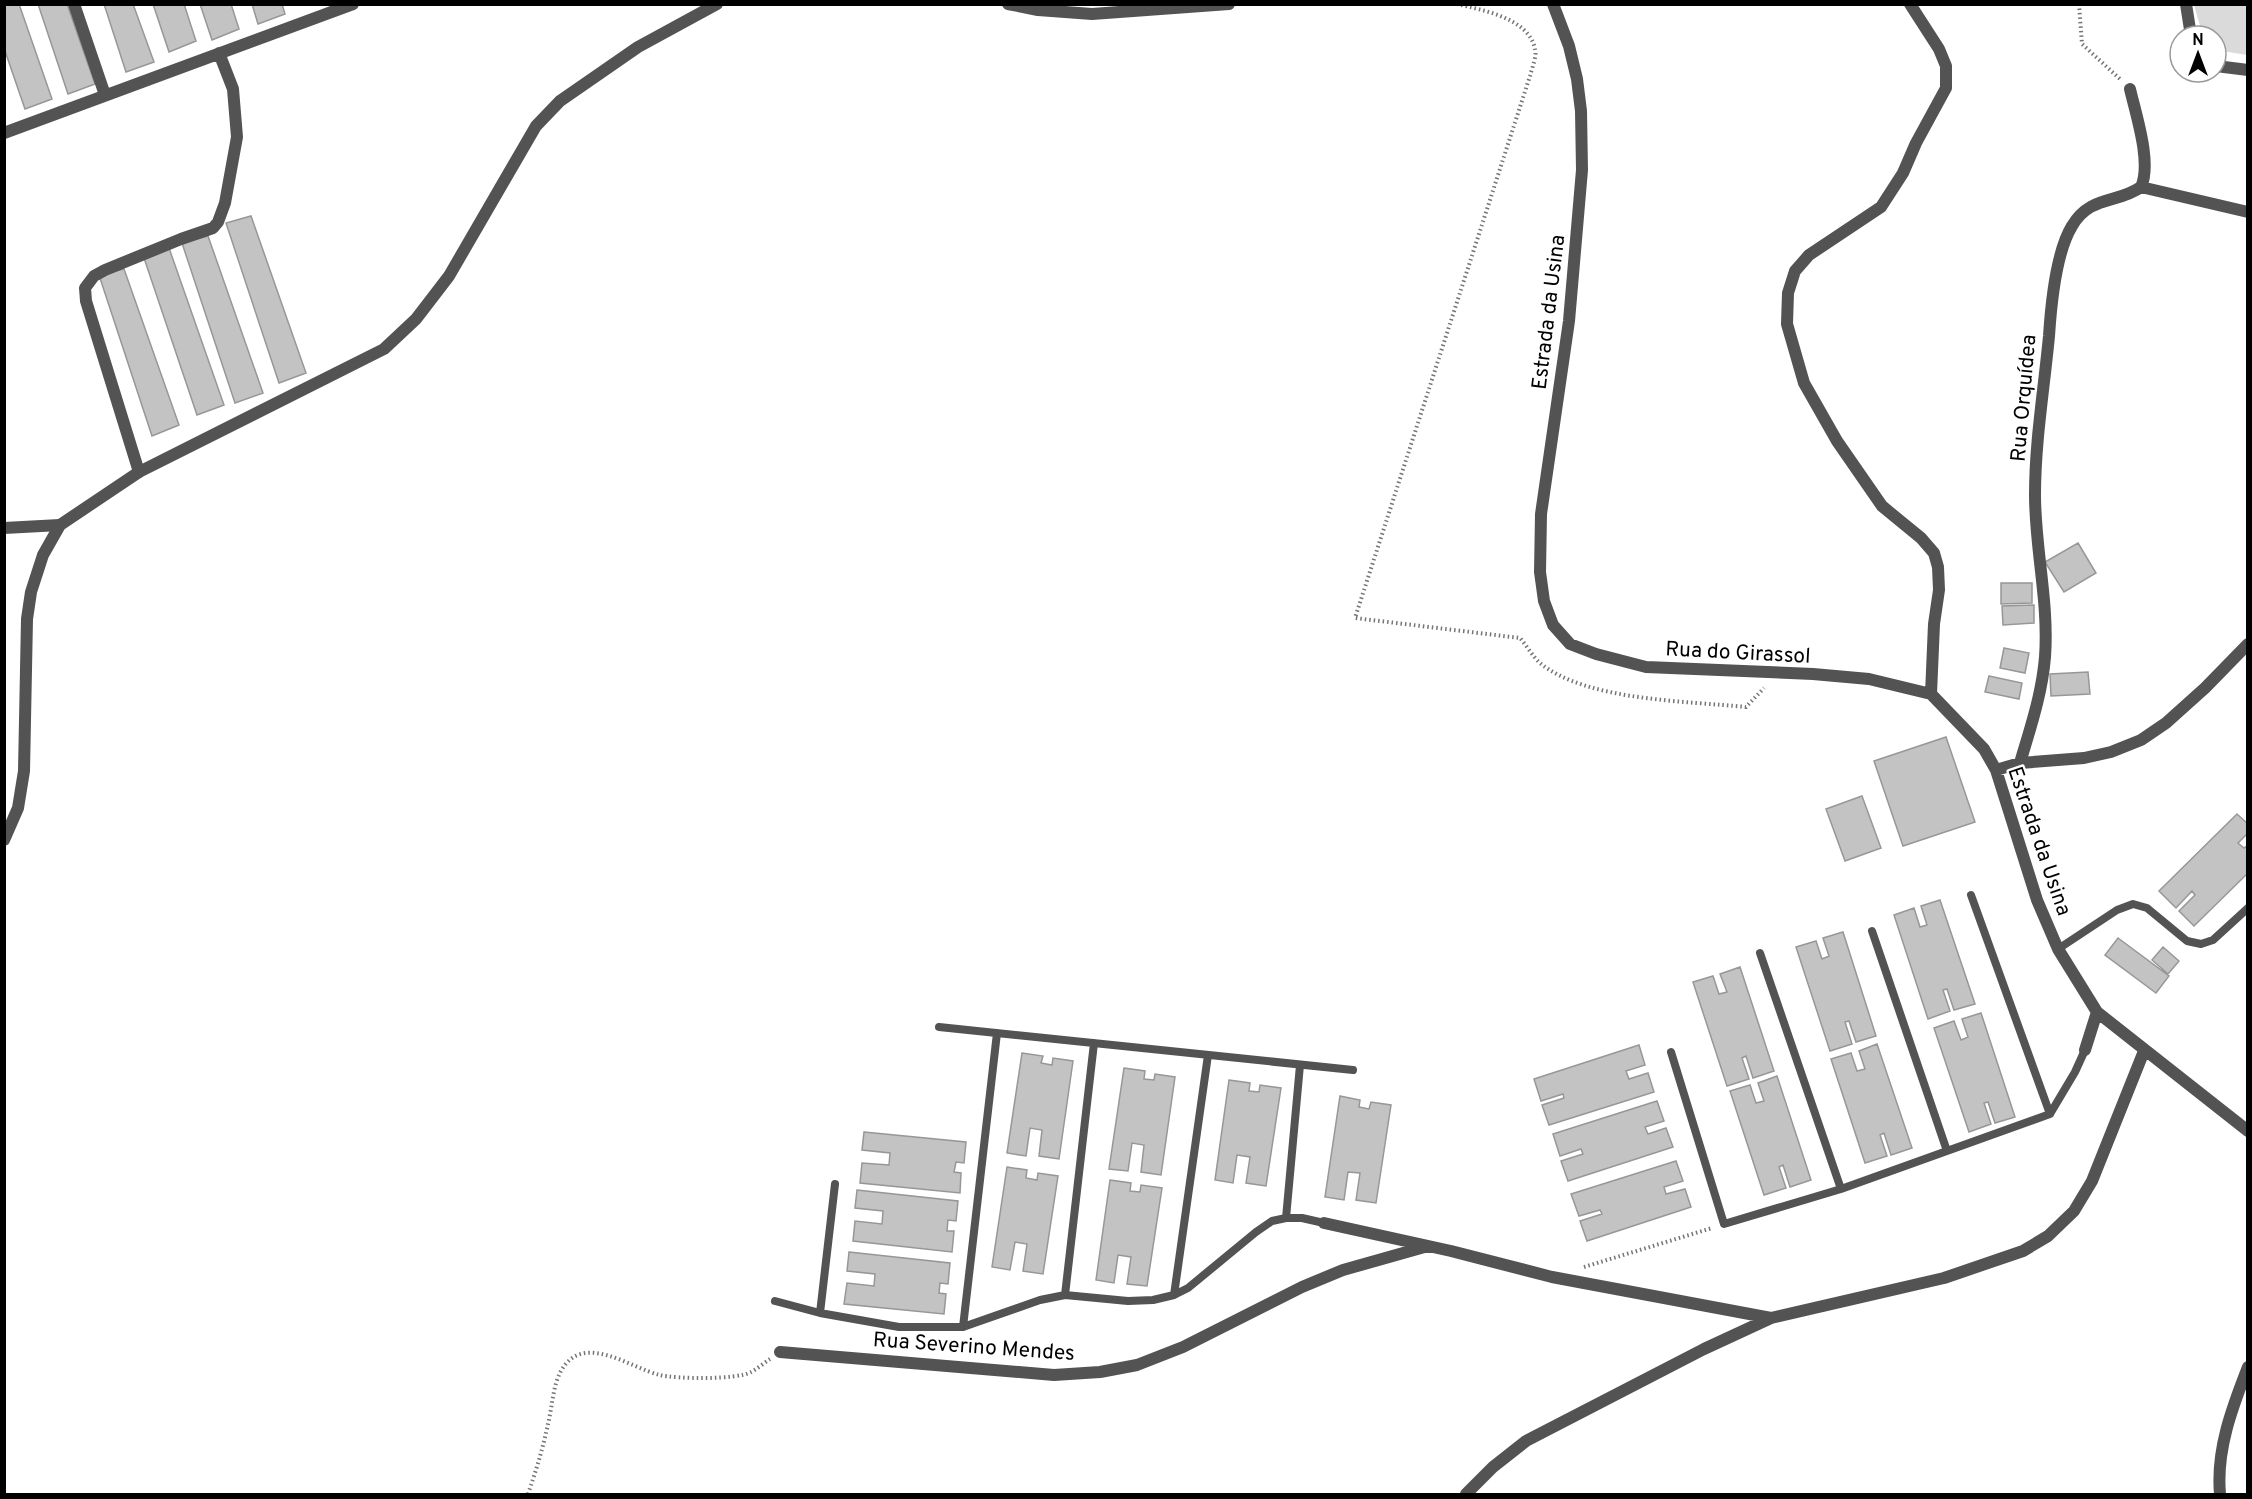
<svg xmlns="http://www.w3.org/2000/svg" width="2252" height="1499" font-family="Overpass,sans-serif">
<rect width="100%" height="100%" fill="#fff"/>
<path fill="#dadada" d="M 2194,5 L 2247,5 L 2247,55 L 2216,50 L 2216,36 L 2203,36 Z"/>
<path fill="#c3c3c3" stroke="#979797" stroke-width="1.5" d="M 4,4 L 19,4 L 52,99 L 25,109 L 4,48 Z
M 38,4 L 67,4 L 95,84 L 68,94 Z
M 104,4 L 133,4 L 154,62 L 126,72 Z
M 153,4 L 184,4 L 196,41 L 169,52 Z
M 200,4 L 231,4 L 239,29 L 212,40 Z
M 252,4 L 282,4 L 285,14 L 258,24 Z
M 251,216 L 306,373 L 279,383 L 226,223 Z
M 208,236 L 263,393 L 235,403 L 182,243 Z
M 169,248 L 224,405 L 197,415 L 143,255 Z
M 124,269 L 179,425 L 152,436 L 99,275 Z
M 2078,543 L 2096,573 L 2064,592 L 2045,562 Z
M 2001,583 L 2032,583 L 2032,603 L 2001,604 Z
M 2034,605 L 2034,623 L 2003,625 L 2002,606 Z
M 2004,648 L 2029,653 L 2025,673 L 2000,668 Z
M 2088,672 L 2090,694 L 2051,696 L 2050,674 Z
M 1989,676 L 2022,683 L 2019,699 L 1985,692 Z
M 1946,737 L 1975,822 L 1903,846 L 1874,761 Z
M 1862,796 L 1881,848 L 1845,861 L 1826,809 Z
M 2237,814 L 2248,824 L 2248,833 L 2238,843 L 2244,848 L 2248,845 L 2248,873 L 2194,926 L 2179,911 L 2195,895 L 2192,891 L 2176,908 L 2159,891 Z
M 1940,900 L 1975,1004 L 1954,1010 L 1947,989 L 1943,990 L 1950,1011 L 1928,1019 L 1894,915 L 1914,908 L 1920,927 L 1927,925 L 1921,906 Z
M 1843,932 L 1876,1036 L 1856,1042 L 1849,1021 L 1845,1022 L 1852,1044 L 1830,1051 L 1796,947 L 1816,941 L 1822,959 L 1829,956 L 1823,938 Z
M 2118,938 L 2169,976 L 2156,993 L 2105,955 Z
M 2163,947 L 2179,961 L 2168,974 L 2152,960 Z
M 1740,967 L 1774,1071 L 1753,1078 L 1746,1056 L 1742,1058 L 1749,1079 L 1727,1086 L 1693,982 L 1713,976 L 1719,994 L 1727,992 L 1720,974 Z
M 1981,1013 L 2015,1117 L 1995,1123 L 1988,1102 L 1984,1103 L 1991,1124 L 1969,1132 L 1934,1028 L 1954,1021 L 1961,1040 L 1968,1037 L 1962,1019 Z
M 1877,1044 L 1912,1148 L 1891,1155 L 1884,1133 L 1880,1135 L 1887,1156 L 1865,1163 L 1831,1059 L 1851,1053 L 1857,1071 L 1865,1069 L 1859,1051 Z
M 1639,1045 L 1645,1065 L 1626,1071 L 1629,1079 L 1648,1073 L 1654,1092 L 1549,1125 L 1542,1105 L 1564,1098 L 1563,1094 L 1541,1101 L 1534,1079 Z
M 1022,1053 L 1043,1056 L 1041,1063 L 1052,1065 L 1053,1058 L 1073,1061 L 1059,1159 L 1039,1156 L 1042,1130 L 1030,1128 L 1026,1156 L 1007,1153 Z
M 1124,1068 L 1145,1071 L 1144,1079 L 1154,1080 L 1155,1074 L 1175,1077 L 1161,1175 L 1141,1172 L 1144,1145 L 1132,1143 L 1128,1171 L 1109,1169 Z
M 1777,1076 L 1811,1180 L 1790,1187 L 1783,1165 L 1779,1167 L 1786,1188 L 1764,1195 L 1730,1091 L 1750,1085 L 1756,1103 L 1764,1101 L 1758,1083 Z
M 1229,1080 L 1250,1083 L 1249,1091 L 1259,1092 L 1260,1085 L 1281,1088 L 1266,1186 L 1246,1183 L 1250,1157 L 1237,1155 L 1233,1183 L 1215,1180 Z
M 1340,1096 L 1360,1100 L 1359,1107 L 1369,1109 L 1371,1102 L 1391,1105 L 1376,1203 L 1356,1200 L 1360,1173 L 1348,1172 L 1344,1200 L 1325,1197 Z
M 1657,1101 L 1664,1121 L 1645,1127 L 1648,1134 L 1666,1128 L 1673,1147 L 1568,1181 L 1561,1161 L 1583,1154 L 1581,1149 L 1560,1156 L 1553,1134 Z
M 864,1132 L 966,1142 L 964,1163 L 956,1162 L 954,1172 L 961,1173 L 960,1193 L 860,1183 L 862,1163 L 889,1165 L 890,1153 L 862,1150 Z
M 1676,1161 L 1683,1181 L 1664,1187 L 1666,1194 L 1685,1189 L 1691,1207 L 1587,1241 L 1580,1221 L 1602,1214 L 1600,1210 L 1579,1216 L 1571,1194 Z
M 1007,1167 L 1027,1170 L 1026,1178 L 1037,1180 L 1038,1173 L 1058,1176 L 1043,1274 L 1023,1271 L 1027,1244 L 1015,1242 L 1010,1270 L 992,1267 Z
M 1110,1180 L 1131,1183 L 1130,1191 L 1140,1192 L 1141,1185 L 1162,1188 L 1147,1286 L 1127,1284 L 1131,1257 L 1118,1255 L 1114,1283 L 1096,1280 Z
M 857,1190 L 958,1201 L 956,1221 L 948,1220 L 947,1231 L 954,1231 L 952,1252 L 853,1241 L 855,1221 L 882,1224 L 883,1211 L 855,1208 Z
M 849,1252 L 950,1263 L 948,1284 L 940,1283 L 939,1293 L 946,1294 L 944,1314 L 844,1304 L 847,1283 L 874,1286 L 875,1274 L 847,1271 Z"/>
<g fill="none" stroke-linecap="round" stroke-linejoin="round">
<path stroke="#757575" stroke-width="4" stroke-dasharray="1.5 3" stroke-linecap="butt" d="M 1457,4 C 1482,10 1529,18 1535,49 C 1537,56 1532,68 1530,76 L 1355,618 L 1520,638 C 1527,646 1533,657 1540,663 C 1586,701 1688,701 1746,707 L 1764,688
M 2079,4 L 2082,44 L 2121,80
M 1584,1267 L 1712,1228
M 528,1494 C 536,1471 543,1448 548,1424 C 552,1408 553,1385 561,1371 C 583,1331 630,1368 660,1375 C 676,1379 737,1380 751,1372 C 757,1369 764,1363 770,1359"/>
<path stroke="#535353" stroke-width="8" d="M 1971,895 L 2050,1114
M 1872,931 L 1947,1151
M 2058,949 L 2117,910 L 2133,904 L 2147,908 L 2187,941 L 2201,944 L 2213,940 L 2248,908
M 1760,953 L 1841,1189
M 939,1027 L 1353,1070
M 1671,1052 L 1724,1224 L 1841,1189 L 2050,1114 L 2075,1072 L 2085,1050
M 1286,1218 L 1300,1065
M 1065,1295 L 1094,1043
M 1174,1295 L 1208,1055
M 775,1301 L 820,1313 L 899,1327 L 963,1327 L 1040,1300 L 1065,1295 L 1128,1301 L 1153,1300 L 1174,1295 L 1188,1288 L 1256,1232 L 1272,1221 L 1286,1218 L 1302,1218 L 1324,1223
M 820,1313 L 835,1184
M 963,1327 L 997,1033"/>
<path stroke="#535353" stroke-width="12" d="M 74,4 L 105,95
M 1553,4 L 1569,46 L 1577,79 L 1581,111 L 1582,170 L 1569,321 L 1541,514 L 1540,572 L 1544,601 L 1553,625 L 1570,644 L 1596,654 L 1646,667 L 1813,674 L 1869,679 L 1931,694
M 1910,4 L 1939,49 L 1946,66 L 1946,88 L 1916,143 L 1903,173 L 1881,207 L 1809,255 L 1795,271 L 1788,293 L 1787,324 L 1804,383 L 1837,441 L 1882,506 L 1921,538 L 1934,553 L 1938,567 L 1939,590 L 1934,624 L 1931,694
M 2186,4 L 2191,36
M 2216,66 L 2248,70
M 2130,89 C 2136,115 2152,163 2141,187
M 4,133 L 353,4
M 139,472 L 86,301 L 85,288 L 94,276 L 105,270 L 181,239 L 213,228 L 218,222 L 225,203 L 237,137 L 233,89 L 219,53
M 4,528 L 60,525
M 1931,694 L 1984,749 L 1996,770 L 2037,900 L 2058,949 L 2097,1012 L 2085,1050
M 2020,763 C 2030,729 2042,694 2045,657 C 2049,602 2035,549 2035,495 C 2035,442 2044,389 2049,336 C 2051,305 2056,252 2072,226 C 2090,195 2117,204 2141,187 L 2248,212
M 1996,770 L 2020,763 L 2084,758 L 2111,752 L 2141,740 L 2166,723 L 2205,688 L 2248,644
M 2097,1012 L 2248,1131
M 1324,1223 L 1451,1251 L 1552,1277 L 1771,1318
M 780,1352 L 1054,1375 L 1100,1372 L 1137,1365 L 1183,1347 L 1302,1287 L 1343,1270 L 1428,1246
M 1466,1494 L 1493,1467 L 1526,1441 L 1704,1349 L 1771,1318 L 1944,1278 L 2023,1251 L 2048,1236 L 2074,1211 L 2092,1181 L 2144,1051
M 2220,1494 C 2216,1450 2232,1408 2248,1367"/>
<path stroke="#535353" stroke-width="12" d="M 1008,4 L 1038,10 L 1092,14 L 1229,4
M 4,840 L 18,808 L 24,771 L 27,619 L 31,592 L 43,555 L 60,525 L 139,472 L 384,349 L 416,319 L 449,276 L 536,126 L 560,101 L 638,47 L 717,4"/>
</g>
<g text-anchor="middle" stroke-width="4.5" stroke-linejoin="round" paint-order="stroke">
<g font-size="21" fill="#000" stroke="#fff">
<text transform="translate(1548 312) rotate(-83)" y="7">Estrada da Usina</text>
<text transform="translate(2023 398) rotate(-85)" y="7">Rua Orquídea</text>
<text transform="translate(1738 652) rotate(3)" y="7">Rua do Girassol</text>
<text transform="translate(2040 841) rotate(71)" y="7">Estrada da Usina</text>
<text transform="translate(974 1346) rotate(4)" y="7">Rua Severino Mendes</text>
</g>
</g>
<rect width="2252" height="1499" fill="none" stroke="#000000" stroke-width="12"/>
<g transform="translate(2198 54)"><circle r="28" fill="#ffffff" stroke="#999999" stroke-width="1.5"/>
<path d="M0-4.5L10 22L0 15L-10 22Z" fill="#000000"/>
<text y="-9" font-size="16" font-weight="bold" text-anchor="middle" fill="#000000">N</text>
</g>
</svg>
